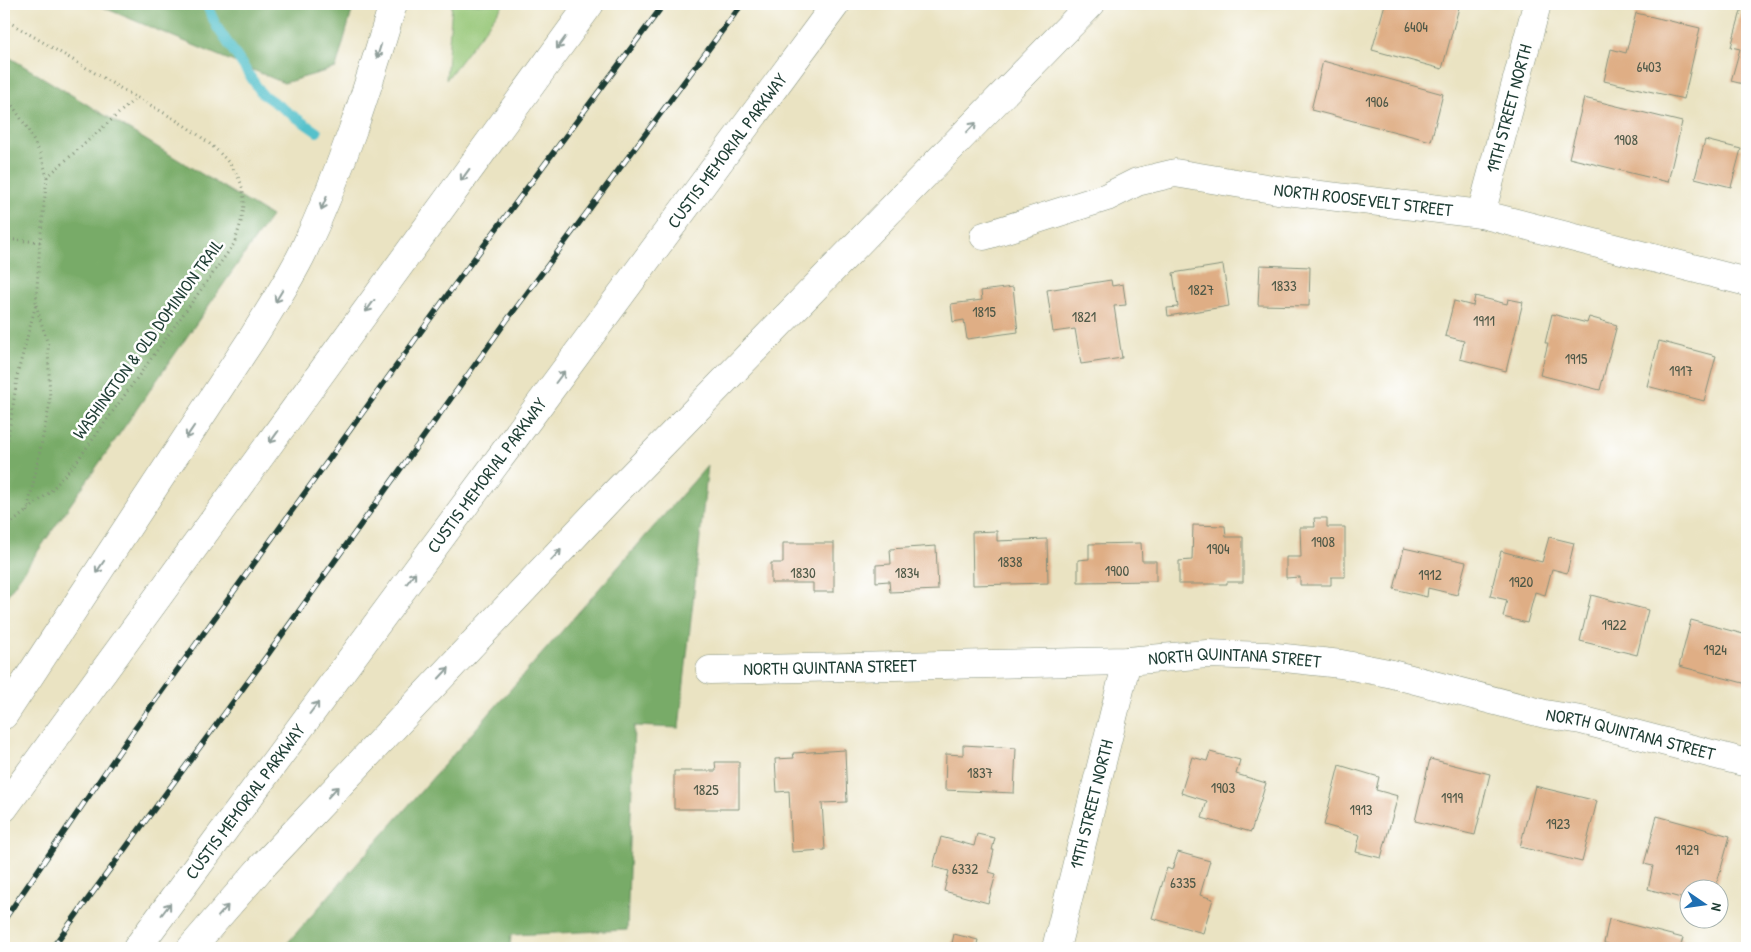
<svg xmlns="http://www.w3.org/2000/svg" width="1751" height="952" font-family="'Patrick Hand',sans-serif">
<rect width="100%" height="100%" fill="#fff"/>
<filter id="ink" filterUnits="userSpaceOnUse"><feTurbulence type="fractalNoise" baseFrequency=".02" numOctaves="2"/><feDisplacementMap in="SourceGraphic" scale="10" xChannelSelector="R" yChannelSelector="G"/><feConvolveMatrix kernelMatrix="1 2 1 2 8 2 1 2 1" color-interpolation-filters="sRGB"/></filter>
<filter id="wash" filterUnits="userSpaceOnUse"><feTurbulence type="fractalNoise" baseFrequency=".0096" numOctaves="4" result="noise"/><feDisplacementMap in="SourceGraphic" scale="20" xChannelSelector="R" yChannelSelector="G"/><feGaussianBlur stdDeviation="1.12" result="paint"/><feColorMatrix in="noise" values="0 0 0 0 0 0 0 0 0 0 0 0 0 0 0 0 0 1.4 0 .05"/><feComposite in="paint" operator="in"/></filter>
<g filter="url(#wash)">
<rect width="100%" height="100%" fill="#eae3c2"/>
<path fill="#95c676" stroke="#5a8255" d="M 452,4 L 504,4 L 446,80 Z"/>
<path fill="#78ab67" stroke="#4c744e" d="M 95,4 L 354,4 L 336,68 L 284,83 Z
M 4,54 L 271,216 L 4,600 Z
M 708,465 L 679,728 L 634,726 L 627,930 L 511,935 L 510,948 L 283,948 Z"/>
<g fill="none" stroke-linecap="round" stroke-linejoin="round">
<path stroke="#54c1cb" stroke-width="10" d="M 206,4 L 217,27 L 262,94 L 317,132"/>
</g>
<g id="blocks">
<path fill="#dfae85" d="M 1385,4 L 1460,4 L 1442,69 L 1372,50 Z
M 1743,4 L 1747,4 L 1747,85 L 1731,81 L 1740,49 L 1731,47 Z
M 1636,13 L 1700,28 L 1684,99 L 1604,81 L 1611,49 L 1626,53 Z
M 1323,61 L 1443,94 L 1431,141 L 1311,110 Z
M 1584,98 L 1682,122 L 1668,182 L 1569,158 Z
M 1705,140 L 1741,149 L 1731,187 L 1695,178 Z
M 1223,265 L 1229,306 L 1168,316 L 1167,308 L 1178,307 L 1173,273 Z
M 1260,265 L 1310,267 L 1309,306 L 1258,305 Z
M 1111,280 L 1112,286 L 1123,284 L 1126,305 L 1114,306 L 1122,358 L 1081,364 L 1075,329 L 1053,332 L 1047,290 Z
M 1013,287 L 1018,332 L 967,339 L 964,320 L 953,322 L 951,304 L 982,300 L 981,291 Z
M 1475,296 L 1507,304 L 1508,299 L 1523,302 L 1506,371 L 1460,359 L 1464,341 L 1445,336 L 1454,301 L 1473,306 Z
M 1552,314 L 1587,323 L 1589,317 L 1617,325 L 1600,390 L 1540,375 L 1548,343 L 1545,343 Z
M 1659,341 L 1716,356 L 1704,401 L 1647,386 Z
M 1314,518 L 1327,518 L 1327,527 L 1345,527 L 1345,577 L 1331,577 L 1331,585 L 1300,585 L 1300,577 L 1286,578 L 1286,557 L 1301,557 L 1300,527 L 1315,527 Z
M 1193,525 L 1225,526 L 1226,537 L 1243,537 L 1243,582 L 1227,582 L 1227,584 L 1179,584 L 1179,561 L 1192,560 Z
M 997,531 L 997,541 L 1047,539 L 1048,583 L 973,585 L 972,532 Z
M 1549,537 L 1574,543 L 1567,573 L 1552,569 L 1545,595 L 1535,592 L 1527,623 L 1503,617 L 1507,600 L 1490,596 L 1501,551 L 1542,562 Z
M 783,543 L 834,543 L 834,592 L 813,592 L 813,583 L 771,583 L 771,563 L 783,563 Z
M 1141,543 L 1142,561 L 1156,561 L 1156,581 L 1078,582 L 1078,560 L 1089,559 L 1089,544 Z
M 936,546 L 938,590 L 890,592 L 889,581 L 876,582 L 876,565 L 891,564 L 890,549 Z
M 1404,548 L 1466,562 L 1457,595 L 1428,588 L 1427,597 L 1394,589 Z
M 1591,595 L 1648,610 L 1637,655 L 1580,641 Z
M 1691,620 L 1747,635 L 1747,684 L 1679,666 Z
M 963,745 L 1016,748 L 1014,793 L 945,790 L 946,754 L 963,755 Z
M 845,750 L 847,802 L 822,803 L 825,850 L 792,852 L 789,791 L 777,792 L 775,759 L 794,758 L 793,753 Z
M 1210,752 L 1240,760 L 1236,774 L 1266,783 L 1251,832 L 1202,818 L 1207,801 L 1181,793 L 1192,757 L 1207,761 Z
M 1430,759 L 1490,774 L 1475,835 L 1415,821 Z
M 715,762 L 739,762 L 739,809 L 674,809 L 674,771 L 716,771 Z
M 1339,765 L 1379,777 L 1376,790 L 1398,796 L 1381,858 L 1356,852 L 1360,835 L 1324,825 Z
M 1535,786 L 1597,801 L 1582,862 L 1520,847 Z
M 1657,816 L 1730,836 L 1715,890 L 1688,890 L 1688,900 L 1648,889 L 1653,866 L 1644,864 Z
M 977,834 L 995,838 L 992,850 L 994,850 L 989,872 L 996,874 L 988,903 L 944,891 L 949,871 L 933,867 L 941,837 L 974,846 Z
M 1178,852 L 1210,861 L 1200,895 L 1213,899 L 1203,933 L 1152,918 L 1167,868 L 1172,870 Z
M 1609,919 L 1683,938 L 1680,948 L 1615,948 L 1615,946 L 1604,943 Z
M 954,934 L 978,940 L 976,948 L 951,948 Z"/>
</g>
</g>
<g filter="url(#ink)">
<use href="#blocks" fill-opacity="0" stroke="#84907b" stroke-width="1"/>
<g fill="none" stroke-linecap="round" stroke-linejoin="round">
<defs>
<g id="minor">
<path id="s1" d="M 1481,214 L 1537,4"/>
<path id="s2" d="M 984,236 L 1107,197 L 1137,182 L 1175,173 L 1278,190 L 1481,214 L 1747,282"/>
<path id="s3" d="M 710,670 L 1127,661 L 1207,654 L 1266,656 L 1341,664 L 1388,673 L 1545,714 L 1581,720 L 1747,763"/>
<path id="s4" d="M 1056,948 L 1127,661"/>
</g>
<g id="highway">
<path d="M 4,715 L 253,337 C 270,309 289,281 303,252 C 341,172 368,88 393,4"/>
<path d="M 4,808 L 590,4"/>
<path id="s5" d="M 137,948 L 836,4"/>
<path d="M 191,948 L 259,870 L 614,494 L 1091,4"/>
</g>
</defs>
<use href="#minor" stroke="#84907b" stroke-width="29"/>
<use href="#highway" stroke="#84907b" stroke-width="29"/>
<path stroke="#84907b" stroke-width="3" stroke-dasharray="1 4" stroke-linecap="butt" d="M 4,19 C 41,41 78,63 115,85 C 153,108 222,139 240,181 C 249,202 241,223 234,244 L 77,461 L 50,492 L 4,529
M 4,93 L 26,126 L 41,155 L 47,177 L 40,242 L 36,304 L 18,372 L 6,452 L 4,458
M 47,177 L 136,98
M 4,239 L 40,242
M 27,512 L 50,403 L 48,345 L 36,305"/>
<use href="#minor" stroke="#fff" stroke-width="28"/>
<use href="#highway" stroke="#fff" stroke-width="28"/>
<defs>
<path id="rail" d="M 4,920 L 134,730 L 456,283 L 664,4
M 52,948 L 269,653 L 507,320 L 742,4"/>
</defs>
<use href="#rail" stroke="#1f3d34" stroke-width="5.5"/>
<use href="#rail" stroke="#fff" stroke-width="4" stroke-dasharray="11" stroke-linecap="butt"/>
</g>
<defs><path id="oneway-shaft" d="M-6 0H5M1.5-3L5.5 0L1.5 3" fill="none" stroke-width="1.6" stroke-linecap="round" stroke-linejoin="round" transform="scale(1.25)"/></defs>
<g stroke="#8f9e9a">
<use href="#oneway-shaft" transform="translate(561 43) rotate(126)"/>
<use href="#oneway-shaft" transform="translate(379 51) rotate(107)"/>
<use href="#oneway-shaft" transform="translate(971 128) rotate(-46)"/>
<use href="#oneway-shaft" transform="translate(465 175) rotate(126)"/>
<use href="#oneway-shaft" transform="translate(324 203) rotate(113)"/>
<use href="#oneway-shaft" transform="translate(279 296) rotate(121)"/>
<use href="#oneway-shaft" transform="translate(370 306) rotate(126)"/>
<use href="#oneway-shaft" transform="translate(560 377) rotate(-53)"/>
<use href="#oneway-shaft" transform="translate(190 432) rotate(124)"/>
<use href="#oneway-shaft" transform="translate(274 437) rotate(126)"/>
<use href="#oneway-shaft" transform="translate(556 555) rotate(-47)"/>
<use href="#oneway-shaft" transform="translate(100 567) rotate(124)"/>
<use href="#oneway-shaft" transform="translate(411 578) rotate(-53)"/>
<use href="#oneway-shaft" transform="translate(444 673) rotate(-47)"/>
<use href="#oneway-shaft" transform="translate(314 708) rotate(-53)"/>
<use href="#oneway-shaft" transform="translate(333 792) rotate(-47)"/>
<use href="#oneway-shaft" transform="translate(166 909) rotate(-53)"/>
<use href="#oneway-shaft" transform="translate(223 911) rotate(-49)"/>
</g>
</g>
<g text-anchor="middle" stroke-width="5" stroke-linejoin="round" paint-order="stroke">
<g font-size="15" fill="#4f5948">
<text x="1416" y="32">6404</text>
<text x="1649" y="72">6403</text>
<text x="1377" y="107">1906</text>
<text x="1626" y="145">1908</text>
<text x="1284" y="291">1833</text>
<text x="1201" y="295">1827</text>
<text x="984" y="317">1815</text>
<text x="1084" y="322">1821</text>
<text x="1484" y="326">1911</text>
<text x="1576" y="364">1915</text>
<text x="1681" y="376">1917</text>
<text x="1323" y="547">1908</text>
<text x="1218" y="554">1904</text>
<text x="1010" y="567">1838</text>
<text x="1117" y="576">1900</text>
<text x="803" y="578">1830</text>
<text x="907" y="578">1834</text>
<text x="1430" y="580">1912</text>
<text x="1521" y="587">1920</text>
<text x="1614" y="630">1922</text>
<text x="1715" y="655">1924</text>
<text x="980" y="778">1837</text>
<text x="1223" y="793">1903</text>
<text x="706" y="795">1825</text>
<text x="1452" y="803">1919</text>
<text x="1361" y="815">1913</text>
<text x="1558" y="829">1923</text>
<text x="1687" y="855">1929</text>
<text x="965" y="874">6332</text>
<text x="1183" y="888">6335</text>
</g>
<g font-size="18" fill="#1f3d34" stroke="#fff">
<text dy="6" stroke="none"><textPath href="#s1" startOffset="109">19TH STREET NORTH</textPath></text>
<text dy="6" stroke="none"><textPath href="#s5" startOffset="992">CUSTIS MEMORIAL PARKWAY</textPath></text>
<text dy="6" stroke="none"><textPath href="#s2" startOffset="392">NORTH ROOSEVELT STREET</textPath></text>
<text transform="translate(148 339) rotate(-54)" y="6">WASHINGTON &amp; OLD DOMINION TRAIL</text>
<text dy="6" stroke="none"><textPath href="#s5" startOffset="588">CUSTIS MEMORIAL PARKWAY</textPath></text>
<text dy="6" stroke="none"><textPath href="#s3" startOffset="525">NORTH QUINTANA STREET</textPath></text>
<text dy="6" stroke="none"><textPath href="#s3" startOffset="120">NORTH QUINTANA STREET</textPath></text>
<text dy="6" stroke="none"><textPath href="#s3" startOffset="930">NORTH QUINTANA STREET</textPath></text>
<text dy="6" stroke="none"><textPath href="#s5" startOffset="182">CUSTIS MEMORIAL PARKWAY</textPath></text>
<text dy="6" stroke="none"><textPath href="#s4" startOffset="148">19TH STREET NORTH</textPath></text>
</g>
</g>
<rect width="1751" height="952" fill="none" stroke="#fff" stroke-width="20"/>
<g transform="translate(1704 904) rotate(103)"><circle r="24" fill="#ffffff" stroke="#a5b1ae"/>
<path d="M0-4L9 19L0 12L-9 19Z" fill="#1f6fb2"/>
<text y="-8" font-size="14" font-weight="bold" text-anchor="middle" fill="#1f3d34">N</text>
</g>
</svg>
